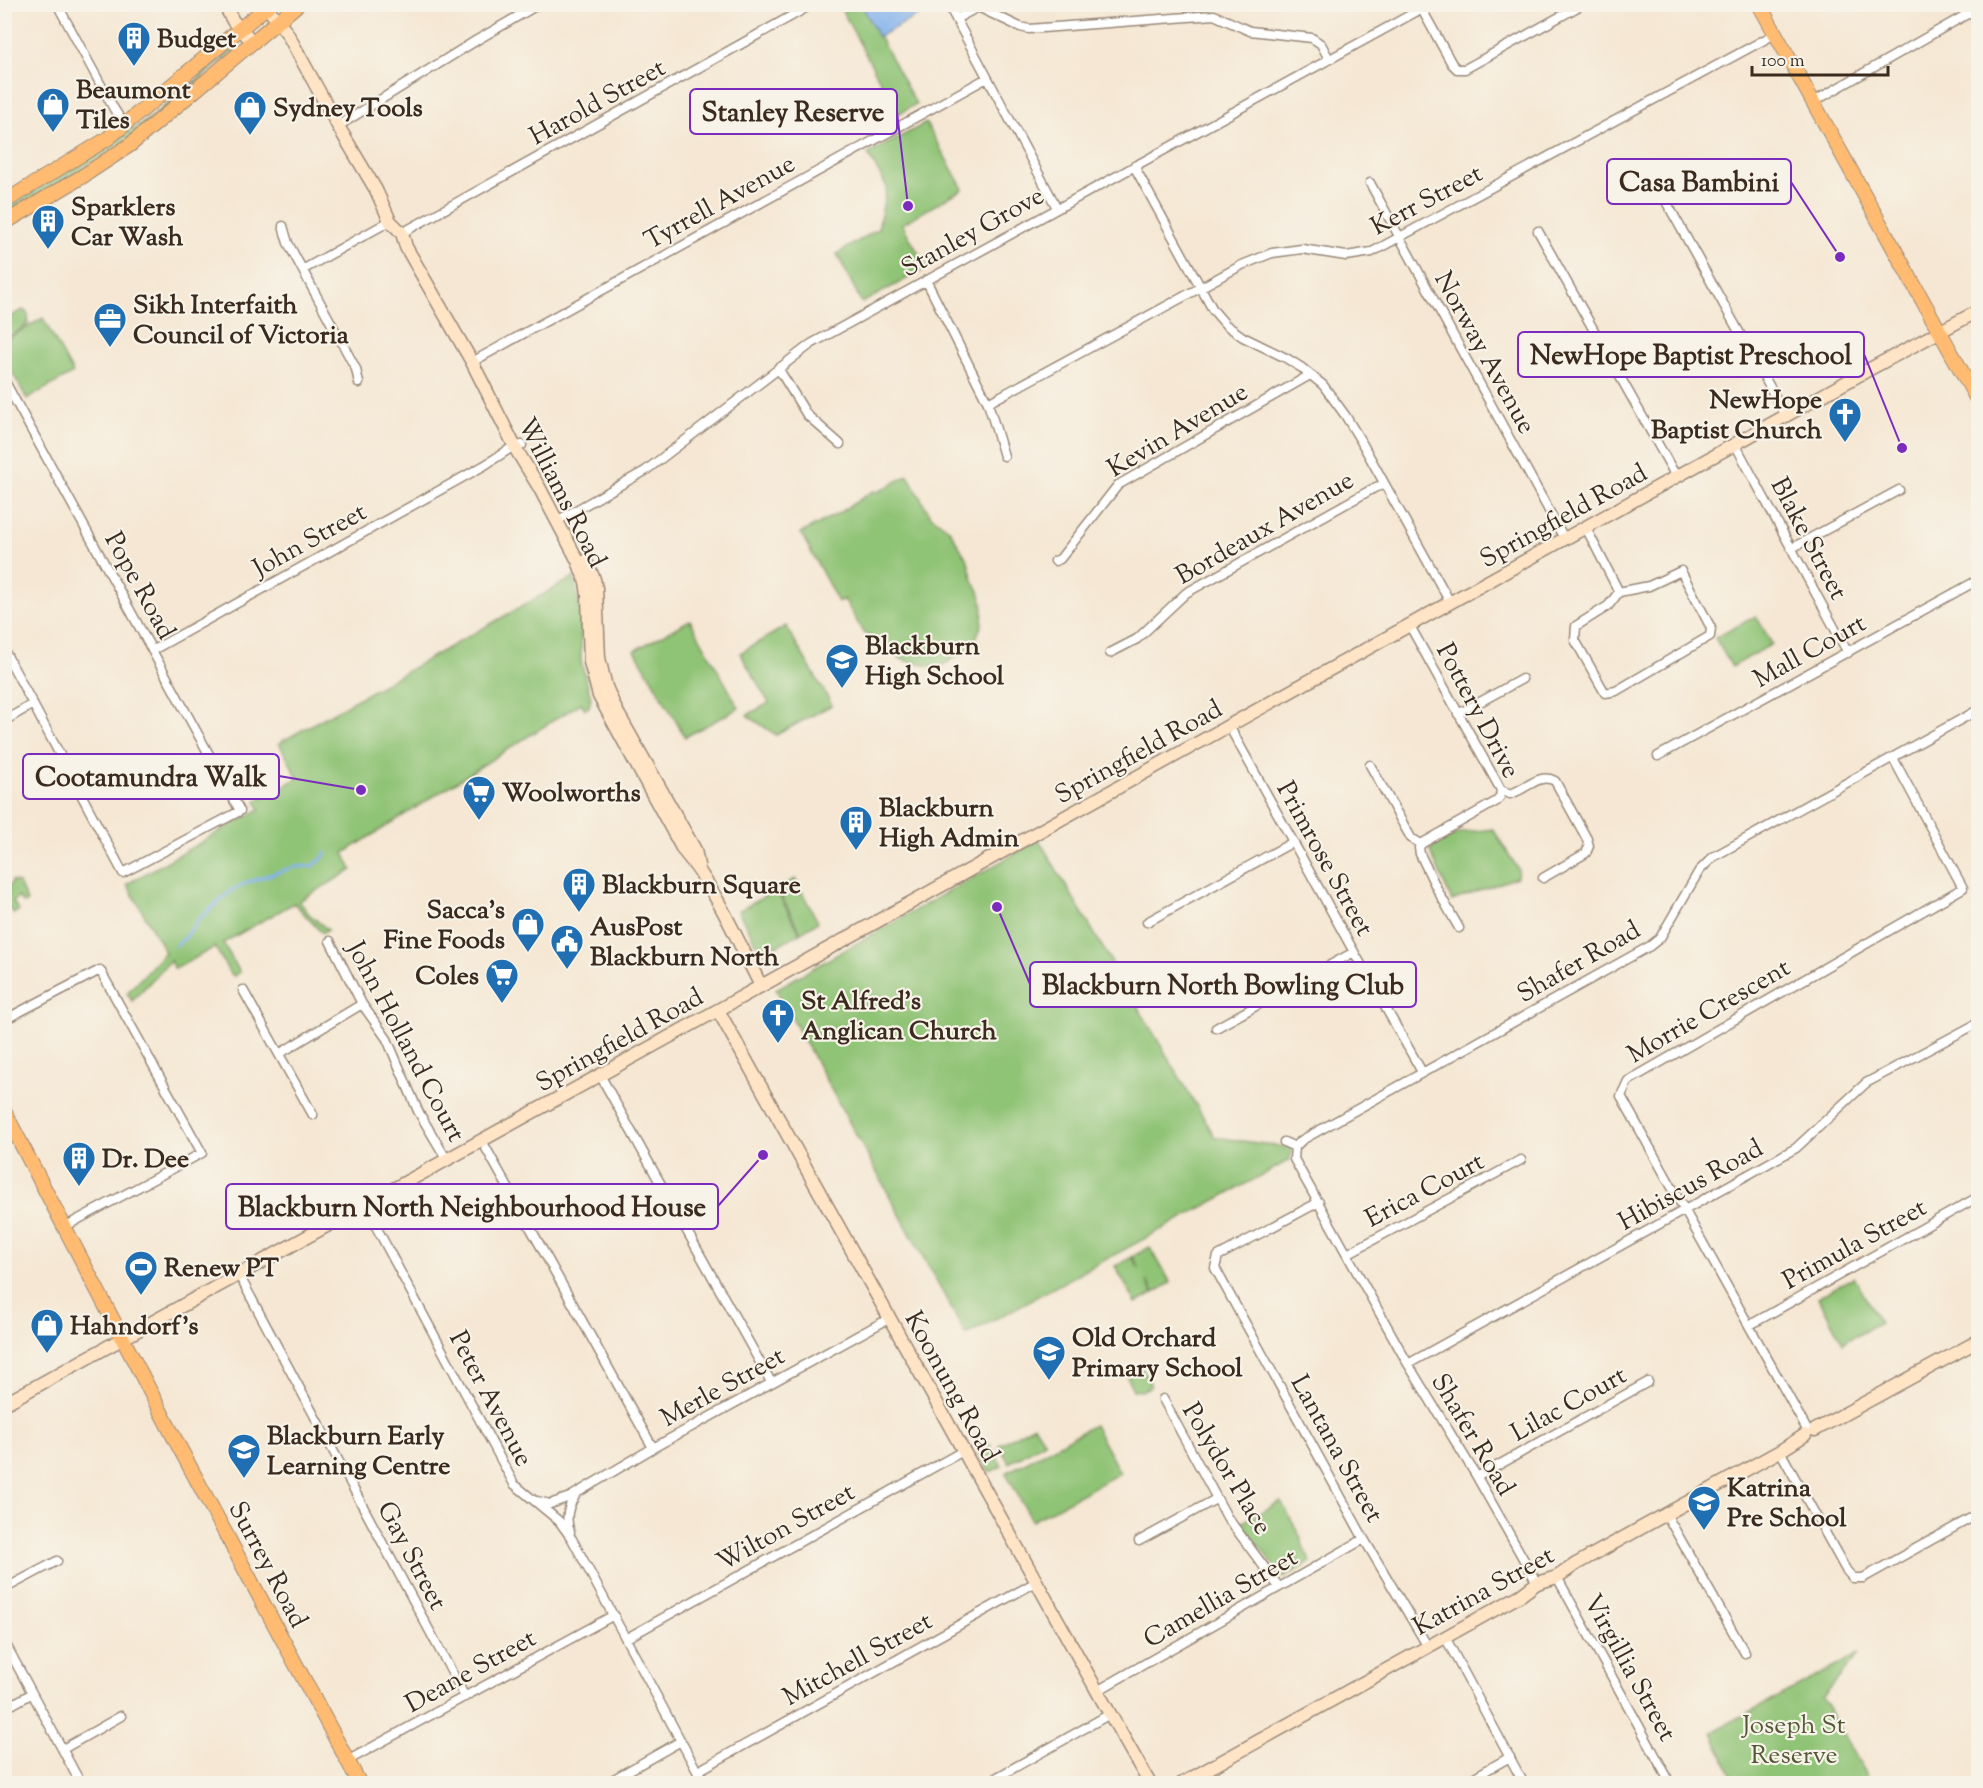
<svg xmlns="http://www.w3.org/2000/svg" width="1983" height="1788" font-family="'Sorts Mill Goudy',serif">
<rect width="100%" height="100%" fill="#f7f3e8"/>
<filter id="ink" filterUnits="userSpaceOnUse"><feTurbulence type="fractalNoise" baseFrequency=".0167" numOctaves="2"/><feDisplacementMap in="SourceGraphic" scale="12" xChannelSelector="R" yChannelSelector="G"/><feConvolveMatrix kernelMatrix="1 2 1 2 8 2 1 2 1" color-interpolation-filters="sRGB"/></filter>
<filter id="wash" filterUnits="userSpaceOnUse"><feTurbulence type="fractalNoise" baseFrequency=".008" numOctaves="4" result="noise"/><feDisplacementMap in="SourceGraphic" scale="24" xChannelSelector="R" yChannelSelector="G"/><feGaussianBlur stdDeviation="1.35" result="paint"/><feColorMatrix in="noise" values="0 0 0 0 0 0 0 0 0 0 0 0 0 0 0 0 0 1.4 0 .05"/><feComposite in="paint" operator="in"/></filter>
<g filter="url(#wash)">
<rect width="100%" height="100%" fill="#f5e7d3"/>
<path fill="#8fc374" stroke="#657649" stroke-width="1.5" d="M 839,5 L 862,5 L 916,104 L 898,114 Z
M 236,47 L 238,48 L 118,146 L 5,216 L 5,210 L 82,163 L 153,116 Z
M 926,123 L 963,189 L 902,224 L 927,268 L 862,303 L 837,254 L 878,229 L 887,187 L 868,154 Z
M 23,310 C 30,314 29,319 27,325 L 5,339 L 5,324 L 7,318 Z
M 43,318 L 73,373 L 27,399 L 5,359 L 5,340 Z
M 908,475 L 930,515 L 949,529 L 968,561 L 973,581 L 979,591 L 983,607 L 982,624 L 972,647 L 938,668 L 903,660 L 863,632 L 844,599 L 838,602 L 801,533 L 839,513 L 873,491 L 878,492 Z
M 574,577 L 581,615 L 581,661 L 591,698 L 589,707 L 585,709 L 581,703 L 344,853 L 352,870 L 299,901 L 309,914 L 328,930 L 323,933 L 318,929 L 294,903 L 223,943 L 240,972 L 234,976 L 229,972 L 215,947 L 175,969 L 170,961 L 132,1001 L 127,993 L 165,952 L 127,884 L 260,809 L 256,801 L 298,778 L 279,743 Z
M 1756,616 L 1772,644 L 1732,667 L 1715,638 Z
M 690,620 L 739,708 L 685,737 L 635,650 Z
M 786,626 L 832,705 L 776,735 L 747,715 L 769,703 L 740,653 Z
M 1493,829 L 1518,869 L 1517,877 L 1452,901 L 1429,849 L 1459,833 Z
M 1039,840 L 1215,1137 L 1292,1148 L 1290,1160 L 966,1335 L 776,989 Z
M 795,879 L 818,922 L 801,932 L 777,889 Z
M 12,881 L 19,883 L 27,902 L 23,903 L 18,897 L 13,902 L 19,910 L 14,914 L 8,907 L 5,909 L 5,895 Z
M 776,890 L 800,933 L 762,954 L 738,911 Z
M 1150,1247 L 1171,1283 L 1154,1293 L 1147,1281 L 1153,1294 L 1136,1303 L 1115,1266 L 1132,1257 L 1139,1268 L 1133,1256 Z
M 1854,1277 L 1880,1323 L 1843,1343 L 1818,1297 Z
M 1140,1367 C 1146,1371 1151,1380 1150,1387 L 1141,1391 L 1133,1390 L 1126,1374 L 1132,1369 Z
M 1034,1425 L 1045,1442 L 1009,1463 L 999,1445 Z
M 1094,1425 L 1120,1473 L 1032,1521 L 1006,1473 Z
M 989,1443 L 1002,1466 L 989,1473 L 976,1451 Z
M 1281,1501 L 1301,1538 L 1304,1549 L 1311,1562 L 1285,1577 L 1279,1575 C 1270,1555 1251,1542 1241,1523 Z
M 1859,1654 L 1822,1698 L 1871,1783 L 1735,1783 L 1712,1732 Z"/>
<path fill="#82b1ed" stroke="#5e6e86" stroke-width="1.5" d="M 935,4 L 936,6 L 878,37 L 862,5 Z"/>
<g fill="none" stroke-linecap="round" stroke-linejoin="round">
<path stroke="#82b1ed" stroke-width="3" d="M 176,946 L 185,938 L 200,918 L 232,890 L 248,882 L 294,867 L 313,866 L 322,859 L 326,852"/>
</g>
</g>
<g filter="url(#ink)">
<g fill="none" stroke-linecap="round" stroke-linejoin="round">
<defs>
<path id="street" d="M 57,4 L 114,109 L 125,126
M 948,4 L 1057,208
M 1564,4 L 1568,12
M 1420,6 L 1452,64 L 1457,69 L 1465,69 L 1583,4
M 956,19 L 978,7 L 1020,27 L 1029,29 L 1214,15 L 1250,31 L 1312,38 L 1321,44 L 1329,59
M 1813,102 L 1978,8
M 338,126 L 477,40 L 539,4
M 1134,166 L 1213,310 L 1226,325 L 1243,337 L 1286,358 L 1302,368 L 1323,385 L 1345,415 L 1362,443 L 1451,604
M 1649,171 L 1786,416
M 1370,183 L 1565,540
M 283,226 L 288,243 L 356,369 L 359,383
M 1538,231 L 1677,478
M 402,233 L 813,4
M 304,269 L 390,221
M 926,280 L 988,403 L 1004,456
M 472,362 L 987,78
M 778,368 L 807,415 L 840,444
M 4,380 L 240,811 L 123,873 L 4,650
M 988,403 L 1242,265 L 1272,253 L 1302,249 L 1346,256 L 1372,252 L 1775,34
M 1735,444 L 1848,653
M 562,518 L 645,471 L 811,344 L 1421,9
M 1586,528 L 1619,592
M 1792,548 L 1899,490
M 1055,561 L 1060,559 L 1118,485 L 1310,375
M 1681,571 L 1711,628 L 1710,636 L 1616,691 L 1605,693 L 1575,640 L 1576,626 L 1608,606 L 1619,592 L 1649,586 Z
M 1410,626 L 1501,790 L 1500,797 L 1497,801 L 1421,844
M 153,650 L 485,465 L 514,446 L 522,445
M 1110,653 L 1137,639 L 1186,593 L 1376,487 L 1384,485
M 1458,714 L 1522,679
M 4,721 L 33,704
M 1229,726 L 1354,952 L 1422,1072
M 1658,756 L 1978,580
M 1370,765 L 1411,838 L 1421,844 L 1419,848 L 1420,854 L 1438,891 L 1459,928
M 1501,790 L 1510,794 C 1526,790 1539,772 1555,781 L 1587,839 L 1589,846 L 1586,853 L 1543,878
M 1147,922 L 1293,842
M 330,941 L 362,1004 L 387,1039 L 418,1111 L 447,1160
M 243,990 L 313,1115
M 4,1020 L 100,970 L 202,1153 L 64,1227
M 1216,1028 L 1354,952
M 279,1054 L 362,1004
M 600,1075 L 771,1382
M 482,1141 L 653,1448
M 1284,1142 L 1295,1147
M 1319,1202 L 1218,1256 L 1215,1268 L 1364,1539 L 1428,1647
M 365,1206 L 514,1484 L 559,1521 L 572,1539 L 704,1784
M 1347,1254 L 1521,1160
M 239,1275 L 465,1697
M 1750,1325 L 1978,1197
M 1408,1364 L 1796,1148 L 1866,1083 L 1978,1023
M 1163,1399 L 1227,1517 L 1279,1587
M 1806,1428 L 1621,1096 L 1628,1081 L 1963,888 L 1893,758
M 1780,1451 L 1846,1570 L 1853,1578 L 1863,1578 L 1978,1514
M 1477,1477 L 1648,1382
M 537,1501 L 550,1504 L 570,1497 L 653,1448 L 890,1318
M 1666,1514 L 1745,1653
M 570,1532 C 565,1519 567,1508 575,1496
M 1139,1541 L 1216,1499
M 1557,1577 L 1667,1777
M 1537,1583 L 1477,1477 L 1408,1364 L 1294,1159 L 1295,1147 L 1302,1140 L 1650,946 L 1660,938 L 1699,871 L 1713,857 L 1978,710
M 4,1589 L 57,1561
M 1445,1637 L 1524,1784
M 627,1638 L 963,1451
M 4,1641 L 81,1784
M 1097,1691 L 1364,1539
M 4,1709 L 31,1694
M 63,1749 L 121,1716
M 347,1761 L 614,1615
M 698,1771 L 1036,1582
M 605,1784 L 681,1741
M 985,1784 L 1110,1714
M 1462,1784 L 1510,1757"/>
<path id="secondary" d="M 224,4 L 233,21 L 253,42
M 267,7 L 287,33 L 338,126 L 376,190 L 390,221 L 402,233 L 406,247 L 472,362 L 517,451 L 539,487 L 578,561 L 586,582 L 588,595 L 590,662 L 599,696 L 683,850 C 717,890 737,940 761,986
M 586,561 L 594,579 L 596,588 L 599,658 L 606,687 L 616,710 L 695,850 L 698,865
M 718,1010 L 1110,1714 L 1150,1784
M 4,1404 L 718,1010 L 1868,370 L 1978,311
M 1815,1430 L 1978,1341
M 1181,1784 L 1521,1595 L 1537,1583 L 1557,1577 L 1576,1564 L 1780,1451 L 1805,1435"/>
<path id="primary" d="M 1759,4 L 1978,401
M 4,202 L 107,139 L 270,4
M 4,223 L 83,176 L 130,145 L 298,4
M 4,1111 L 177,1443 L 360,1784"/>
</defs>
<use href="#street" stroke="#988878" stroke-width="11"/>
<use href="#secondary" stroke="#988878" stroke-width="15"/>
<use href="#primary" stroke="#988878" stroke-width="16"/>
<use href="#street" stroke="#fff" stroke-width="8"/>
<use href="#secondary" stroke="#ffe4c6" stroke-width="12"/>
<use href="#primary" stroke="#ffbb71" stroke-width="14"/>
</g>
</g>
<defs>
<symbol id="building-pin" viewBox="-11 -11 22 30"><path d="M0 17L-7.5 6A9.5 9.5 0 1 1 7.5 6Z" fill="#1f6fb2" stroke="#f7f3e8"/><path d="M-4-6H4V6H1V3H-1V6H-4ZM-2.5-4.3h1.7v1.8h-1.7ZM.8-4.3h1.7v1.8H.8ZM-2.5-1h1.7V.8h-1.7ZM.8-1h1.7V.8H.8Z" fill="#fff"/></symbol>
<symbol id="shop-pin" viewBox="-11 -11 22 30"><path d="M0 17L-7.5 6A9.5 9.5 0 1 1 7.5 6Z" fill="#1f6fb2" stroke="#f7f3e8"/><path d="M-5-2.5h2.3a2.7 3.5 0 0 1 5.4 0H5L5.5 6h-11ZM-1.5-2.5h3a1.5 2.3 0 0 0-3 0Z" fill="#fff"/></symbol>
<symbol id="office-pin" viewBox="-11 -11 22 30"><path d="M0 17L-7.5 6A9.5 9.5 0 1 1 7.5 6Z" fill="#1f6fb2" stroke="#f7f3e8"/><path d="M-6-3h4V-5.5h4V-3h4V5H-6ZM-1-4.5V-3h2v-1.5ZM-6 0V1H6V0Z" fill="#fff"/></symbol>
<symbol id="church-pin" viewBox="-11 -11 22 30"><path d="M0 17L-7.5 6A9.5 9.5 0 1 1 7.5 6Z" fill="#1f6fb2" stroke="#f7f3e8"/><path d="M-1.2-6h2.4v3.5h3.3v2.4h-3.3V6h-2.4V-.1h-3.3v-2.4h3.3Z" fill="#fff"/></symbol>
<symbol id="school-pin" viewBox="-11 -11 22 30"><path d="M0 17L-7.5 6A9.5 9.5 0 1 1 7.5 6Z" fill="#1f6fb2" stroke="#f7f3e8"/><path d="M0-5L7-2L0 1L-7-2ZM-4 1L0 2.5L4 1V4Q0 6-4 4Z" fill="#fff"/></symbol>
<symbol id="supermarket-pin" viewBox="-11 -11 22 30"><path d="M0 17L-7.5 6A9.5 9.5 0 1 1 7.5 6Z" fill="#1f6fb2" stroke="#f7f3e8"/><path d="M-6-5.5h2.5l.6 2H6L4.5 2H-2.5L-4.4-4H-6ZM-1.5 3.2a1.3 1.3 0 1 0 .1 0ZM3 3.2a1.3 1.3 0 1 0 .1 0Z" fill="#fff"/></symbol>
<symbol id="civic-pin" viewBox="-11 -11 22 30"><path d="M0 17L-7.5 6A9.5 9.5 0 1 1 7.5 6Z" fill="#1f6fb2" stroke="#f7f3e8"/><path d="M-.6-6.5H3V-4.5H.6V-3L4-1V1h2V6H-6V1h2V-1L-.6-3ZM-1.2 2.5V6h2.4V2.5Z" fill="#fff"/></symbol>
<symbol id="stadium-pin" viewBox="-11 -11 22 30"><path d="M0 17L-7.5 6A9.5 9.5 0 1 1 7.5 6Z" fill="#1f6fb2" stroke="#f7f3e8"/><path d="M0-5a6.5 5 0 1 0 0 10a6.5 5 0 1 0 0-10ZM-3.5-1.8h7v3.6h-7Z" fill="#fff"/></symbol>
</defs>
<g fill-rule="evenodd">
<use href="#building-pin" x="115" y="19" width="38" height="52"/>
<use href="#shop-pin" x="34" y="85" width="38" height="52"/>
<use href="#shop-pin" x="231" y="88" width="38" height="52"/>
<use href="#building-pin" x="29" y="202" width="38" height="52"/>
<use href="#office-pin" x="91" y="300" width="38" height="52"/>
<use href="#church-pin" x="1826" y="395" width="38" height="52"/>
<use href="#school-pin" x="823" y="641" width="38" height="52"/>
<use href="#supermarket-pin" x="460" y="773" width="38" height="52"/>
<use href="#building-pin" x="837" y="803" width="38" height="52"/>
<use href="#building-pin" x="560" y="865" width="38" height="52"/>
<use href="#shop-pin" x="509" y="905" width="38" height="52"/>
<use href="#civic-pin" x="548" y="922" width="38" height="52"/>
<use href="#supermarket-pin" x="483" y="956" width="38" height="52"/>
<use href="#church-pin" x="759" y="996" width="38" height="52"/>
<use href="#building-pin" x="60" y="1139" width="38" height="52"/>
<use href="#stadium-pin" x="122" y="1248" width="38" height="52"/>
<use href="#shop-pin" x="28" y="1306" width="38" height="52"/>
<use href="#school-pin" x="1030" y="1333" width="38" height="52"/>
<use href="#school-pin" x="225" y="1431" width="38" height="52"/>
<use href="#school-pin" x="1685" y="1483" width="38" height="52"/>
</g>
<g text-anchor="middle" stroke-width="4.5" stroke-linejoin="round" paint-order="stroke">
<g font-size="26" font-weight="bold" fill="#3b2a1e" stroke="#f7f3e8" text-anchor="start">
<text x="157" y="47">Budget</text>
<text x="76" y="98">Beaumont<tspan x="76" dy="30">Tiles</tspan></text>
<text x="273" y="116">Sydney Tools</text>
<text x="71" y="215">Sparklers<tspan x="71" dy="30">Car Wash</tspan></text>
<text x="133" y="313">Sikh Interfaith<tspan x="133" dy="30">Council of Victoria</tspan></text>
<text x="1822" y="408" text-anchor="end">NewHope<tspan x="1822" dy="30">Baptist Church</tspan></text>
<text x="865" y="654">Blackburn<tspan x="865" dy="30">High School</tspan></text>
<text x="502" y="801">Woolworths</text>
<text x="879" y="816">Blackburn<tspan x="879" dy="30">High Admin</tspan></text>
<text x="602" y="893">Blackburn Square</text>
<text x="505" y="918" text-anchor="end">Sacca's<tspan x="505" dy="30">Fine Foods</tspan></text>
<text x="590" y="935">AusPost<tspan x="590" dy="30">Blackburn North</tspan></text>
<text x="479" y="984" text-anchor="end">Coles</text>
<text x="801" y="1009">St Alfred's<tspan x="801" dy="30">Anglican Church</tspan></text>
<text x="102" y="1167">Dr. Dee</text>
<text x="164" y="1276">Renew PT</text>
<text x="70" y="1334">Hahndorf's</text>
<text x="1072" y="1346">Old Orchard<tspan x="1072" dy="30">Primary School</tspan></text>
<text x="267" y="1444">Blackburn Early<tspan x="267" dy="30">Learning Centre</tspan></text>
<text x="1727" y="1496">Katrina<tspan x="1727" dy="30">Pre School</tspan></text>
</g>
<g font-size="26" fill="#3b2a1e" stroke="#f7f3e8">
<text transform="translate(597 101) rotate(-29)" y="9">Harold Street</text>
<text transform="translate(1426 199) rotate(-28)" y="9">Kerr Street</text>
<text transform="translate(719 201) rotate(-29)" y="9">Tyrrell Avenue</text>
<text transform="translate(972 231) rotate(-29)" y="9">Stanley Grove</text>
<text transform="translate(1486 352) rotate(61)" y="9">Norway Avenue</text>
<text transform="translate(1177 429) rotate(-31)" y="9">Kevin Avenue</text>
<text transform="translate(563 492) rotate(63)" y="9">Williams Road</text>
<text transform="translate(1563 515) rotate(-29)" y="9">Springfield Road</text>
<text transform="translate(1264 527) rotate(-30)" y="9">Bordeaux Avenue</text>
<text transform="translate(1810 538) rotate(62)" y="9">Blake Street</text>
<text transform="translate(309 539) rotate(-29)" y="9">John Street</text>
<text transform="translate(141 585) rotate(61)" y="9">Pope Road</text>
<text transform="translate(1809 650) rotate(-29)" y="9">Mall Court</text>
<text transform="translate(1479 710) rotate(62)" y="9">Pottery Drive</text>
<text transform="translate(1138 751) rotate(-29)" y="9">Springfield Road</text>
<text transform="translate(1326 858) rotate(61)" y="9">Primrose Street</text>
<text transform="translate(1578 961) rotate(-30)" y="9">Shafer Road</text>
<text transform="translate(1708 1010) rotate(-30)" y="9">Morrie Crescent</text>
<text transform="translate(619 1039) rotate(-29)" y="9">Springfield Road</text>
<text transform="translate(407 1041) rotate(62)" y="9">John Holland Court</text>
<text transform="translate(1690 1184) rotate(-29)" y="9">Hibiscus Road</text>
<text transform="translate(1424 1189) rotate(-28)" y="9">Erica Court</text>
<text transform="translate(1854 1243) rotate(-29)" y="9">Primula Street</text>
<text transform="translate(722 1386) rotate(-29)" y="9">Merle Street</text>
<text transform="translate(953 1386) rotate(61)" y="9">Koonung Road</text>
<text transform="translate(492 1398) rotate(62)" y="9">Peter Avenue</text>
<text transform="translate(1568 1403) rotate(-29)" y="9">Lilac Court</text>
<text transform="translate(1474 1434) rotate(59)" y="9">Shafer Road</text>
<text transform="translate(1338 1448) rotate(61)" y="9">Lantana Street</text>
<text transform="translate(1228 1468) rotate(59)" y="9">Polydor Place</text>
<text transform="translate(785 1526) rotate(-29)" y="9">Wilton Street</text>
<text transform="translate(413 1555) rotate(62)" y="9">Gay Street</text>
<text transform="translate(269 1564) rotate(62)" y="9">Surrey Road</text>
<text transform="translate(1483 1590) rotate(-29)" y="9">Katrina Street</text>
<text transform="translate(1220 1597) rotate(-30)" y="9">Camellia Street</text>
<text transform="translate(857 1658) rotate(-29)" y="9">Mitchell Street</text>
<text transform="translate(1631 1667) rotate(61)" y="9">Virgillia Street</text>
<text transform="translate(470 1670) rotate(-29)" y="9">Deane Street</text>
</g>
<g font-size="26" fill="#545838" stroke="#f7f3e8">
<text x="1794" y="1733">Joseph St<tspan x="1794" dy="30">Reserve</tspan></text>
</g>
</g>
<path fill="none" stroke="#7b2cbf" stroke-width="2" d="M908 206L897 112M1840 257L1791 182M1902 448L1864 354M361 790L279 776M997 907L1030 984M763 1155L718 1206"/>
<g fill="#7b2cbf" stroke="#f7f3e8" stroke-width="2">
<circle cx="908" cy="206" r="6"/>
<circle cx="1840" cy="257" r="6"/>
<circle cx="1902" cy="448" r="6"/>
<circle cx="361" cy="790" r="6"/>
<circle cx="997" cy="907" r="6"/>
<circle cx="763" cy="1155" r="6"/>
</g>
<g fill="#f7f3e8" stroke="#7b2cbf" stroke-width="2">
<rect x="690" y="89" width="207" height="45" rx="6"/>
<rect x="1607" y="159" width="184" height="45" rx="6"/>
<rect x="1518" y="332" width="346" height="45" rx="6"/>
<rect x="23" y="754" width="256" height="45" rx="6"/>
<rect x="1030" y="962" width="386" height="45" rx="6"/>
<rect x="226" y="1184" width="492" height="45" rx="6"/>
</g>
<g font-size="27" text-anchor="middle" font-weight="bold" fill="#3b2a1e">
<text x="793" y="121">Stanley Reserve</text>
<text x="1699" y="191">Casa Bambini</text>
<text x="1691" y="364">NewHope Baptist Preschool</text>
<text x="151" y="786">Cootamundra Walk</text>
<text x="1223" y="994">Blackburn North Bowling Club</text>
<text x="472" y="1216">Blackburn North Neighbourhood House</text>
</g>
<rect width="1983" height="1788" fill="none" stroke="#f7f3e8" stroke-width="24"/>
<path d="M1752 66v9h136v-9" fill="none" stroke="#3b2a1e" stroke-width="3"/>
<text x="1761" y="66" font-size="18" fill="#3b2a1e" stroke="#f7f3e8" stroke-width="4.5" paint-order="stroke">100 m</text>
</svg>
